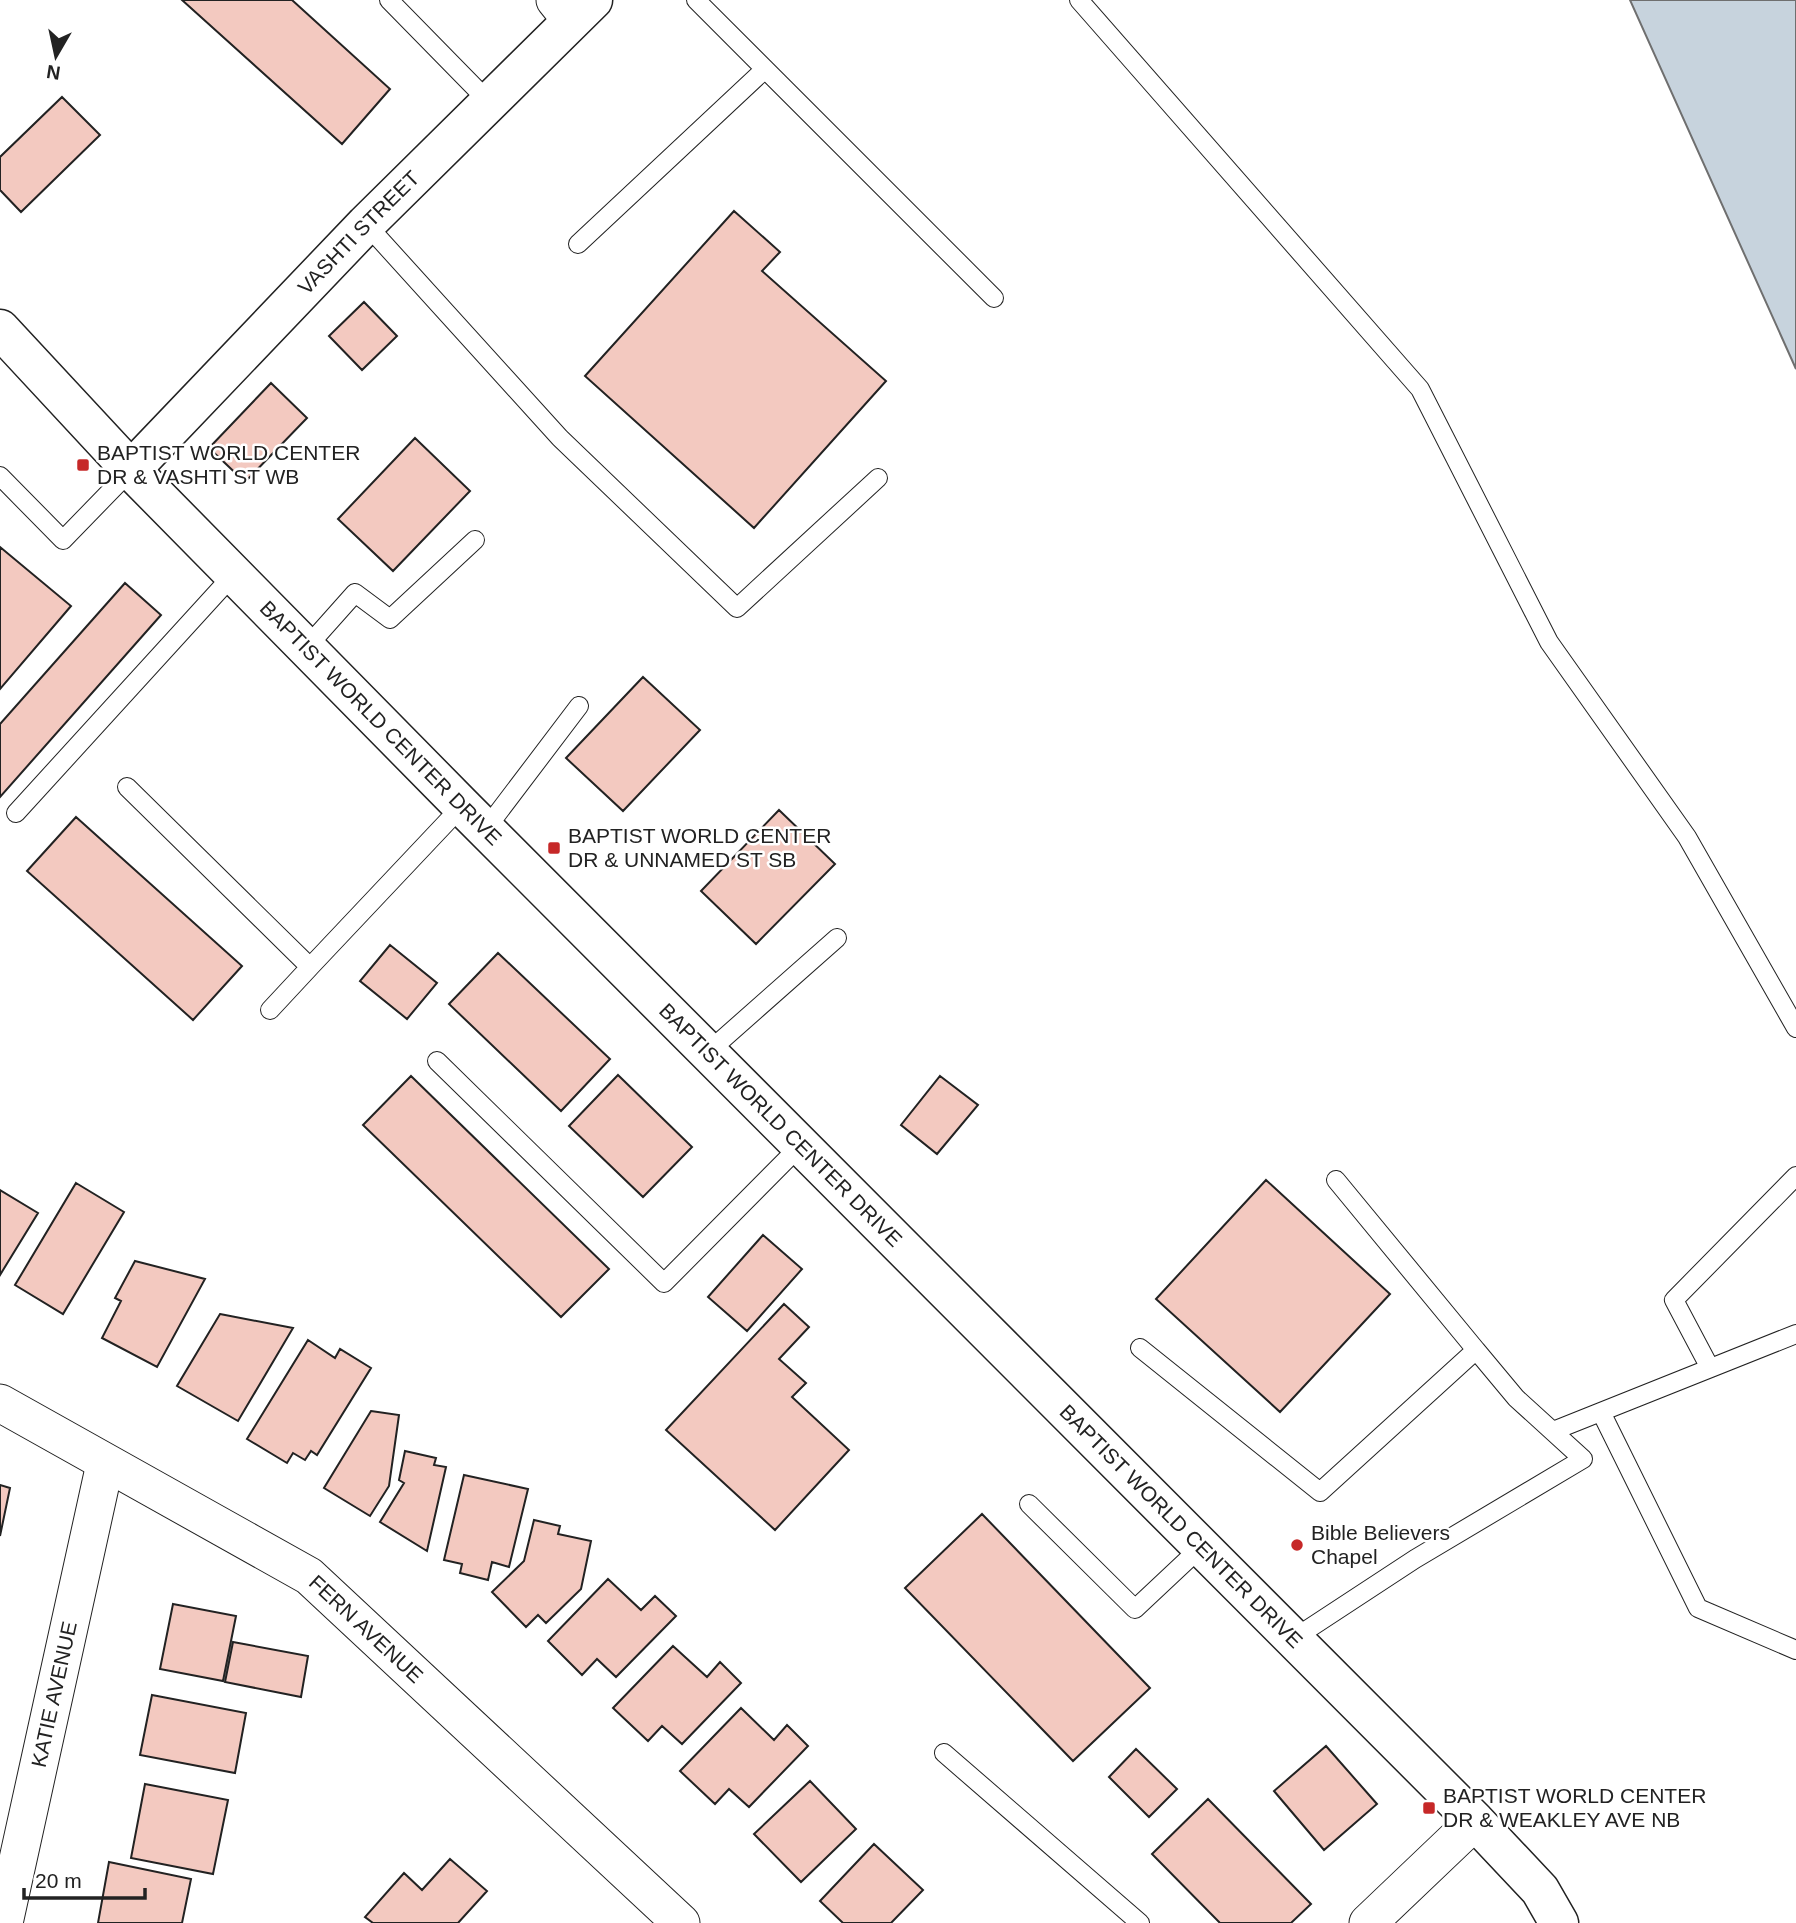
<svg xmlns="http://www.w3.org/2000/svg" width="1796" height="1923" font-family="Arial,sans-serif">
<rect width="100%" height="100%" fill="#fff"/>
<path fill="#c7d3dd" stroke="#6f6f6f" stroke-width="2" d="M 1630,0 L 1796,0 L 1796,369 Z"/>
<path fill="#f3c9c0" stroke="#222" stroke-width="2" d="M 182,0 L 292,0 L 390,89 L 342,144 Z
M 62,97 L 100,135 L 21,212 L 0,190 L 0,157 Z
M 734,211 L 780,252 L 762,271 L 886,381 L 754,528 L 585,376 Z
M 364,302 L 397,336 L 362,370 L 329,336 Z
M 271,383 L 307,418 L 245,482 L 209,448 Z
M 415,438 L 470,491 L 393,571 L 338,519 Z
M 0,547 L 71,606 L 0,689 Z
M 125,583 L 161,615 L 0,797 L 0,724 Z
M 643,677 L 700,730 L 623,811 L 566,758 Z
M 779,810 L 835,864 L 756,944 L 701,891 Z
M 76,817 L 242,966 L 193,1020 L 27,871 Z
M 390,945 L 437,983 L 407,1019 L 360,981 Z
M 498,953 L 610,1059 L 561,1111 L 449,1004 Z
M 618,1075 L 692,1147 L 643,1197 L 569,1126 Z
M 411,1076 L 609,1269 L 561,1317 L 363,1125 Z
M 940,1076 L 978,1105 L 937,1154 L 901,1125 Z
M 1266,1180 L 1390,1294 L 1280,1412 L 1156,1299 Z
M 76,1183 L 124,1212 L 63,1314 L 15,1285 Z
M 0,1190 L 38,1213 L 0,1275 Z
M 763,1235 L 802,1269 L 747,1331 L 708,1297 Z
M 135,1261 L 205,1279 L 157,1367 L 102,1338 L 121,1301 L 115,1298 Z
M 784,1304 L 809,1327 L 779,1359 L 806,1383 L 792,1397 L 849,1450 L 775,1530 L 666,1430 Z
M 220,1314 L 293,1328 L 238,1421 L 177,1386 Z
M 308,1340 L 335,1358 L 340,1349 L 371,1368 L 317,1455 L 311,1451 L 305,1460 L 293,1453 L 287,1463 L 247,1439 Z
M 371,1411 L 399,1415 L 389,1486 L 370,1516 L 324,1488 Z
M 405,1451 L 436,1458 L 434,1465 L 446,1467 L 427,1551 L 380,1522 L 404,1483 L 399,1480 Z
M 464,1475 L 528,1489 L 509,1567 L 492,1562 L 488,1580 L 460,1573 L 462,1564 L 444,1560 Z
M 0,1485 L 10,1488 L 0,1536 Z
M 982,1514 L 1150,1688 L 1073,1761 L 905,1588 Z
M 534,1520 L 560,1526 L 558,1534 L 591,1541 L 581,1589 L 546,1623 L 538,1615 L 526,1627 L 492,1592 L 524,1561 Z
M 608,1579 L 641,1610 L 655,1596 L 676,1616 L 616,1677 L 597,1659 L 582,1675 L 548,1641 Z
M 173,1604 L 236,1616 L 223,1681 L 160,1669 Z
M 233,1642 L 308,1656 L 301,1697 L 225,1682 Z
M 673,1646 L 707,1677 L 720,1662 L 741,1683 L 682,1744 L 662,1726 L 648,1741 L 613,1708 Z
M 152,1695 L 246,1713 L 235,1773 L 140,1755 Z
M 741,1708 L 774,1740 L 787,1725 L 808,1746 L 749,1807 L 729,1789 L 715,1804 L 680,1771 Z
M 1326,1746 L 1377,1804 L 1324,1850 L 1274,1791 Z
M 1136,1749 L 1177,1789 L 1149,1817 L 1109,1777 Z
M 810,1781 L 856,1829 L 801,1882 L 754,1834 Z
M 145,1784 L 228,1800 L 213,1874 L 131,1858 Z
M 1208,1799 L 1311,1904 L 1291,1923 L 1220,1923 L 1152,1854 Z
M 874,1844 L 923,1890 L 891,1923 L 843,1923 L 820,1901 Z
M 450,1859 L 487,1891 L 458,1923 L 373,1923 L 365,1917 L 404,1873 L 422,1890 Z
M 109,1862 L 191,1879 L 182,1923 L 98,1923 Z"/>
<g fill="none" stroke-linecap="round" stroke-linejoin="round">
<defs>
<path id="service" d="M 389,0 L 489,102
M 696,0 L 994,298
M 1079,0 L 1420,389 L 1549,642 L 1687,837 L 1796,1028
M 366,224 L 560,438 L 737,608 L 878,478
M 578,244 L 765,69
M 0,476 L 63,540 L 131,470
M 306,648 L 355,593 L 390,619 L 475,540
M 127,787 L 310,967 L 462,806
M 16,813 L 234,574
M 485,830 L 579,706
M 270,1010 L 310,967
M 707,1053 L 837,938
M 437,1061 L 664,1283 L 800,1146
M 1336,1180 L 1476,1350
M 1140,1348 L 1320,1492 L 1476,1350 L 1516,1398 L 1583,1459 L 1415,1559 L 1293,1639
M 1710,1368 L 1674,1300 L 1796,1176
M 1601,1412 L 1698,1608 L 1796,1650
M 1553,1431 L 1796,1334
M 1029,1504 L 1135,1609 L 1200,1548
M 944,1753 L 1140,1923"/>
<g id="minor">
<path d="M 555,0 L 571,20"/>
<path id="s1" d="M 0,1403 L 309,1576 L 681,1923"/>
<path id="s2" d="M 4,1923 L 105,1464"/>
<path d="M 1368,1923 L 1475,1821"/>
</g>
<g id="tertiary">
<path id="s3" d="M 0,329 L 131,470 L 462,806 L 1475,1821 L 1540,1890 L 1559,1923"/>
<path id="s4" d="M 131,470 L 366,224 L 593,0"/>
</g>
</defs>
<use href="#service" stroke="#222" stroke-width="20"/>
<use href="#minor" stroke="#222" stroke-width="39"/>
<use href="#tertiary" stroke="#222" stroke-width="41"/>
<use href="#service" stroke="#fff" stroke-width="18"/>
<use href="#minor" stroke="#fff" stroke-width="37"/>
<use href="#tertiary" stroke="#fff" stroke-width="38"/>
</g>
<g fill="#c62828" stroke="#fff" stroke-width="2.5">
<rect x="76" y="458" width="14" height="14" rx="3.5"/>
<rect x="547" y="841" width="14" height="14" rx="3.5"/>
<circle cx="1297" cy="1545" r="7"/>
<rect x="1422" y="1801" width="14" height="14" rx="3.5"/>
</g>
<g text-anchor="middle" stroke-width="5" stroke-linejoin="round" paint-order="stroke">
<g font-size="21" fill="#222" stroke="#fff">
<text dy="7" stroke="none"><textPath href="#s4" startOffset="329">VASHTI STREET</textPath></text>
<text dy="7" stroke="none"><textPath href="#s3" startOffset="548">BAPTIST WORLD CENTER DRIVE</textPath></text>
<text dy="7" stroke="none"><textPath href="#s3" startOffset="1115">BAPTIST WORLD CENTER DRIVE</textPath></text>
<text dy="7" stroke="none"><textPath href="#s3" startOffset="1682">BAPTIST WORLD CENTER DRIVE</textPath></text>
<text dy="7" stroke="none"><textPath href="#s1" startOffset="432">FERN AVENUE</textPath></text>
<text dy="7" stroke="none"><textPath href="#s2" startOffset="234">KATIE AVENUE</textPath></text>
</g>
<g font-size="21" fill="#222" stroke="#fff" text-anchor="start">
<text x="97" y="460">BAPTIST WORLD CENTER<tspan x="97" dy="24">DR &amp; VASHTI ST WB</tspan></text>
<text x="568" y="843">BAPTIST WORLD CENTER<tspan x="568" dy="24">DR &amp; UNNAMED ST SB</tspan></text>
<text x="1311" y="1540">Bible Believers<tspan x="1311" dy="24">Chapel</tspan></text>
<text x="1443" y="1803">BAPTIST WORLD CENTER<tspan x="1443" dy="24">DR &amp; WEAKLEY AVE NB</tspan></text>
</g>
</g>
<g transform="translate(56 56) rotate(189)" stroke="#ffffff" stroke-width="5" paint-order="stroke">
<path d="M0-5L12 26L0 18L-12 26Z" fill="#222222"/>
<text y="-10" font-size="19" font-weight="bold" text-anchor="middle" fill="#222222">N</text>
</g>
<path d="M24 1888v10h121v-10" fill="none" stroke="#222222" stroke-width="3.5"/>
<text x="35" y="1888" font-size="21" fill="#222222" stroke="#ffffff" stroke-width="5" paint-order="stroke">20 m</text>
</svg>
